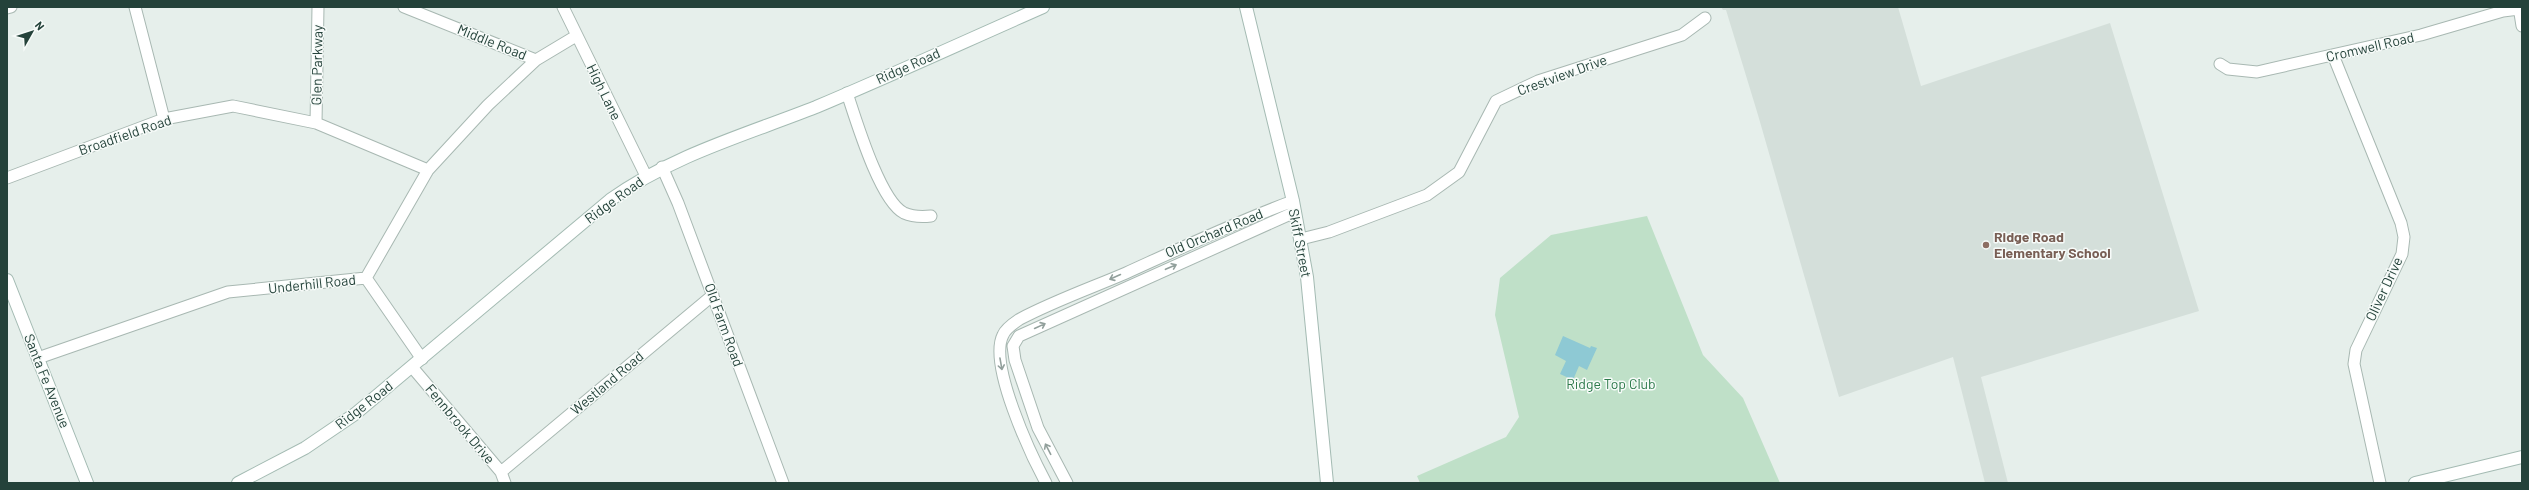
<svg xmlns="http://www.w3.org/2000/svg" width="2529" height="490" font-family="Barlow,sans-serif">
<rect width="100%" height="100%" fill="#e6efeb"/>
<path fill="#d4dfda" d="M 1721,7 L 1898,7 L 1921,86 L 2110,23 L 2199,311 L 1981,377 L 2008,483 L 1985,483 L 1953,357 L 1839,397 L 1758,115 L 1726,10 L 1723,10 Z"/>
<path fill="#bfe0c8" d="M 1647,216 L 1703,355 L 1743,398 L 1780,483 L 1420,483 L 1417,476 L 1506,437 L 1519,417 L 1495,315 L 1500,278 L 1551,235 Z"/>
<path fill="#8ec9d4" d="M 1563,336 L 1590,348 L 1591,346 L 1597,348 L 1587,370 L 1579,366 L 1573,380 L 1560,374 L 1566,361 L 1555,355 Z"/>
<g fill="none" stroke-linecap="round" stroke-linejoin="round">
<defs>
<path id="street" d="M 135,7 L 164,119
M 404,7 L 536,60 L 576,36
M 563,7 L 646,176
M 2519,7 L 2522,26
M 7,8 L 11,7
M 2333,55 L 2401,223 L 2404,237 L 2402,254 L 2356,350 L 2354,364 L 2380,483
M 2220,64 L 2228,69 L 2257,72 L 2421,35 L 2503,11 L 2519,9
M 847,93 C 856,120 880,201 904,213 C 913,217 922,217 931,216
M 316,123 L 318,7
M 662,167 L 678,203 L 783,483
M 7,178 L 164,119 L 233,106 L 316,123 L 428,170
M 1301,239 L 1329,232 L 1427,195 L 1459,172 L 1496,101 L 1538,81 L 1682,35 L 1705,18
M 366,278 L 428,170 L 488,105 L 536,60
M 366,278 L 422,359
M 38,358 L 228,292 L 366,278
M 412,367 L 501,472 L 505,483
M 501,472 L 713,295
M 1046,483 C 1031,455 988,364 1003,335 C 1006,328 1014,323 1020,319 C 1054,301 1091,288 1126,273 C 1181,248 1236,222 1293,201
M 1067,483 L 1038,428 L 1015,360 L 1013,346 L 1019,336 L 1295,212"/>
<path id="secondary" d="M 1246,7 L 1293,201 L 1307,277 L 1327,483
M 7,280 L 87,483
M 238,483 L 305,448 L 355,414 L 610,200 C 673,155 745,135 816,107 C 892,75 968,40 1043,7
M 2415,483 L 2522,457"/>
</defs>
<use href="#street" stroke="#a8b8b2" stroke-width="13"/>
<use href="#secondary" stroke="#a4bbb3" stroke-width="14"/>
<use href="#street" stroke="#fff" stroke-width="11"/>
<use href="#secondary" stroke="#fff" stroke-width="12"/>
</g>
<defs><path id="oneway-shaft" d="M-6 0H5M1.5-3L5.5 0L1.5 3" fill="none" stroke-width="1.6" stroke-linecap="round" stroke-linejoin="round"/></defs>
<g stroke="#92a09c">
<use href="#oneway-shaft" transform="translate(1171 267) rotate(-23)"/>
<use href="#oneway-shaft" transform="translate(1115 277) rotate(156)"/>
<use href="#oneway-shaft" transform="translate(1040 326) rotate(-25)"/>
<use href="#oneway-shaft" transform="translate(1001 364) rotate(80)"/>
<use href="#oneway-shaft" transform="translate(1048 449) rotate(-117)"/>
</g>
<circle fill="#8d6e63" stroke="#f7fbf9" stroke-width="1.5" cx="1986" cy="245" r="4"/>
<g text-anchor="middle" stroke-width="3" stroke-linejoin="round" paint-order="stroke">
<g font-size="14" fill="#24423a" stroke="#f7fbf9">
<text transform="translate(492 42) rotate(22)" y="5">Middle Road</text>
<text transform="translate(2370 47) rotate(-13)" y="5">Cromwell Road</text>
<text transform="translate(317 65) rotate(-89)" y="5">Glen Parkway</text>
<text transform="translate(908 66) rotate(-24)" y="5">Ridge Road</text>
<text transform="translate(1562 75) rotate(-20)" y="5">Crestview Drive</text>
<text transform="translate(604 92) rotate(64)" y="5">High Lane</text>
<text transform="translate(125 135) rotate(-19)" y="5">Broadfield Road</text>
<text transform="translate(614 200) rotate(-36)" y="5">Ridge Road</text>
<text transform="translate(1214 233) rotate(-23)" y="5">Old Orchard Road</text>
<text transform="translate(1300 243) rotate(79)" y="5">Skiff Street</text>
<text transform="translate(312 284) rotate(-6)" y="5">Underhill Road</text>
<text transform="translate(2384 289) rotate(-65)" y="5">Oliver Drive</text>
<text transform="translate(724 325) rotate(70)" y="5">Old Farm Road</text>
<text transform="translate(47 381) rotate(68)" y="5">Santa Fe Avenue</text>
<text transform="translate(607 383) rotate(-40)" y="5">Westland Road</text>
<text transform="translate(364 405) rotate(-38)" y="5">Ridge Road</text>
<text transform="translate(460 424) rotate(50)" y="5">Fennbrook Drive</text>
</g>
<g font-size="14" font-weight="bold" fill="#785e54" stroke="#f7fbf9" text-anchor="start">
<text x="1994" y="242">Ridge Road<tspan x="1994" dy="16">Elementary School</tspan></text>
</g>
<g font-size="14" fill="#2d7a4b" stroke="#f7fbf9">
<text x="1611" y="389">Ridge Top Club</text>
</g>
</g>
<rect width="2529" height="490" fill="none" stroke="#24423a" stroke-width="16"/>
<g transform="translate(32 32) rotate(51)" stroke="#f7fbf9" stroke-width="3" paint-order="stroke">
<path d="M0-3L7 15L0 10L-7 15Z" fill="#24423a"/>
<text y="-6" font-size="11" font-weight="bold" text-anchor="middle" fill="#24423a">N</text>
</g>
</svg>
